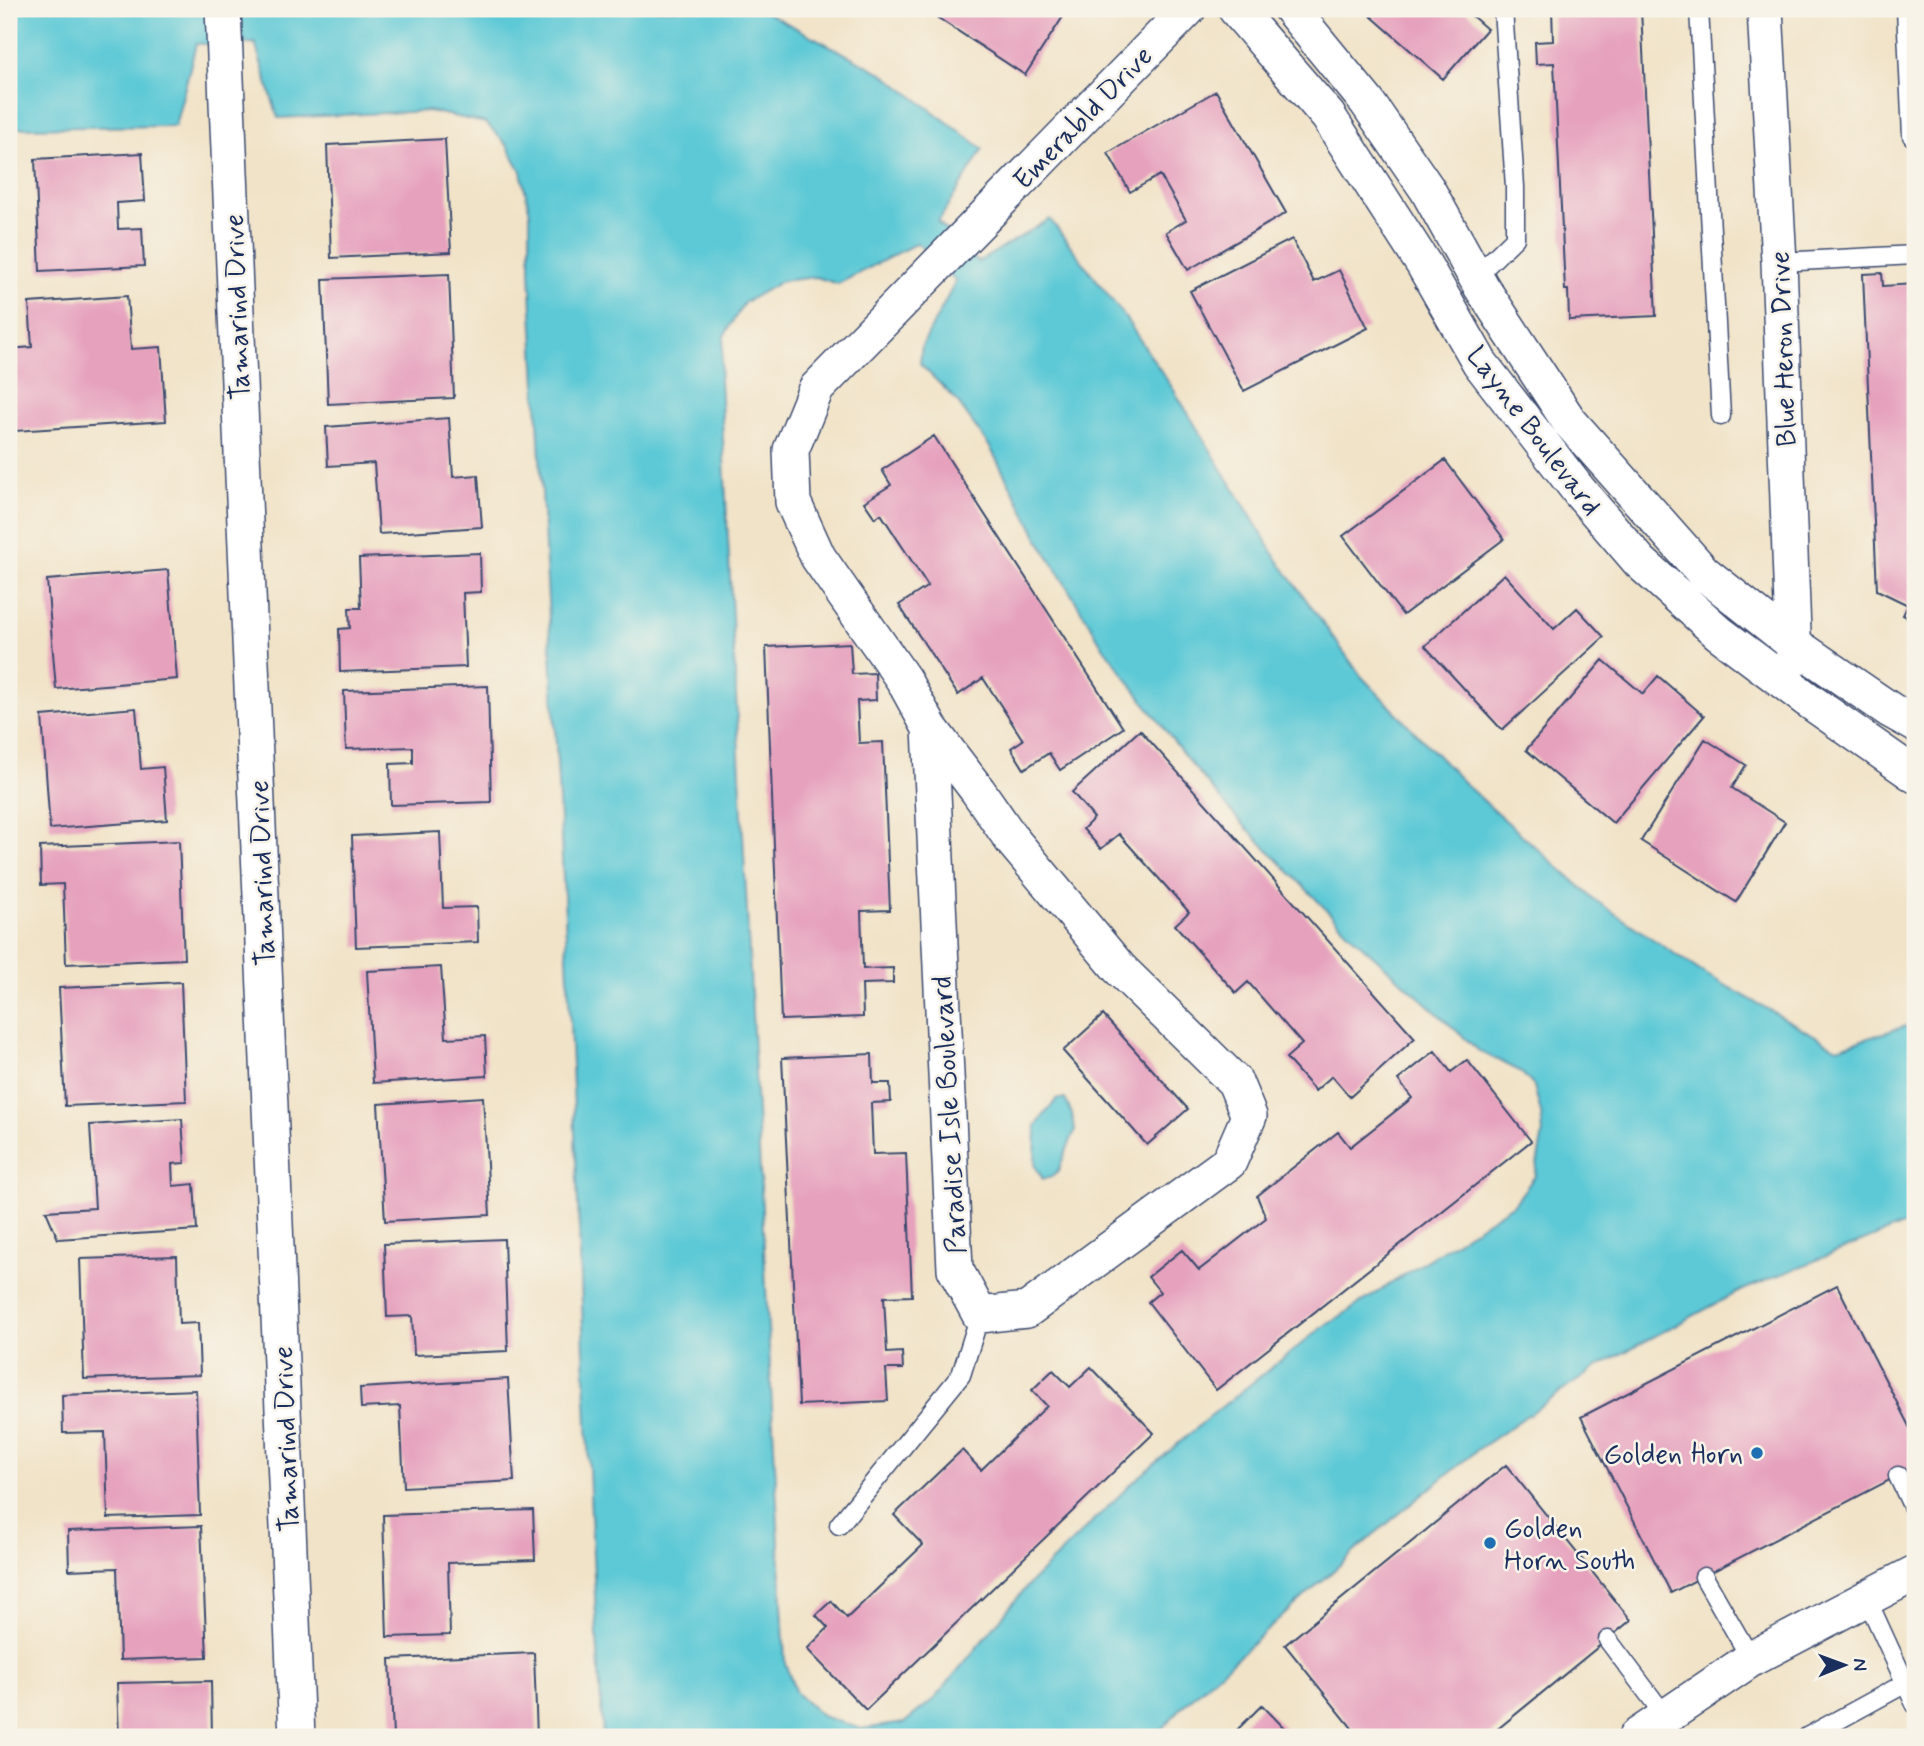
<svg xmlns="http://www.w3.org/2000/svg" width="1924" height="1746" font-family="Mynerve,sans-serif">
<rect width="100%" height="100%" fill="#f7f3e8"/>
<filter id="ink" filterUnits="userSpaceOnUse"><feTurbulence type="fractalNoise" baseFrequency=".0143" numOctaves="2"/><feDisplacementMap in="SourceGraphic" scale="14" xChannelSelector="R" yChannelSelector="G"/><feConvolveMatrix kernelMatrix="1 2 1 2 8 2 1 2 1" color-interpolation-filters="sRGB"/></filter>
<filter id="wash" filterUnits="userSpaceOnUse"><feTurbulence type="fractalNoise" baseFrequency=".00686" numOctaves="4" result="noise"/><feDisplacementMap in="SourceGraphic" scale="28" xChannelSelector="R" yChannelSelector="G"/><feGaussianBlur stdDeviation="1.57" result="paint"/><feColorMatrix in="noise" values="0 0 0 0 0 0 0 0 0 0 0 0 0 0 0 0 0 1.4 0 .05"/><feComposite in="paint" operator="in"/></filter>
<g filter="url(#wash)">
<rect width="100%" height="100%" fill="#f1e3c8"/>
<path fill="#5dc9d6" stroke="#3c7c9a" stroke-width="2" fill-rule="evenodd" d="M 9,9 L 191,9 L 192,11 L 245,9 L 760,9 L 882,73 L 983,149 L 938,222 L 978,262 L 1050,219 L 1124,316 L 1175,392 L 1277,559 L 1361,676 L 1468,787 L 1595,900 L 1700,971 L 1837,1048 L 1915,1023 L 1915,1220 L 1738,1292 L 1600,1365 L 1477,1450 L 1372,1536 L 1186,1703 L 1154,1737 L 603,1737 C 588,1507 582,1275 571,1045 C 560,787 543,529 530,271 L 530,213 L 521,171 L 507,145 L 486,123 L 429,111 L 278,118 L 255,43 L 196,44 L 175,126 L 9,128 ZM 917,243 L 956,281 L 922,346 L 920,364 L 956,400 L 990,447 L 1044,549 L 1104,648 L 1184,755 L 1234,815 L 1356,940 L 1479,1051 L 1520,1071 L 1534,1086 L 1541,1113 L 1543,1133 L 1535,1176 L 1514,1204 L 1319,1330 L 1214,1413 L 1131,1484 L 1030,1583 L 935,1698 L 904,1723 L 861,1729 L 822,1716 L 796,1693 L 785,1663 L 720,380 L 724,336 L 744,303 L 782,281 L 816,277 L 838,284 Z
M 1057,1099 L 1065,1099 L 1072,1114 L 1075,1130 L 1058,1171 L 1051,1177 L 1043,1179 L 1035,1166 L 1036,1125 Z"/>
<g id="blocks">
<path fill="#e6a1bd" d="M 927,9 L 1068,9 L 1025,75 L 926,10 Z
M 1363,9 L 1464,9 L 1487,29 L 1443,79 Z
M 1552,9 L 1641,9 L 1656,316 L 1569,320 L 1568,290 L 1565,290 L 1554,63 L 1536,64 L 1535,42 L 1553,41 Z
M 1216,91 L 1286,213 L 1188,270 L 1166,232 L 1186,220 L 1160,175 L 1130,192 L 1108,153 Z
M 445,139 L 451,252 L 331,258 L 327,145 Z
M 142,153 L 145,201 L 117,203 L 118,229 L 142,228 L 144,266 L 40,271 L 35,159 Z
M 1292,239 L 1314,282 L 1339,270 L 1368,328 L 1244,391 L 1190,291 Z
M 1882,273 L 1883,286 L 1915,284 L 1915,621 L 1903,615 L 1908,605 L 1877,590 L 1863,274 Z
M 449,274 L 454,398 L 328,404 L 323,279 Z
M 127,296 L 131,349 L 161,347 L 166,421 L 15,431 L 9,349 L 32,347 L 29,303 Z
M 449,418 L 453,477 L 478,475 L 482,527 L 379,534 L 374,463 L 328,466 L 326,427 Z
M 934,436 L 1123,728 L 1060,770 L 1049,753 L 1024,769 L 1011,748 L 1023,740 L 983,678 L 958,695 L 899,605 L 928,586 L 881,514 L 875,518 L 864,502 L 891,485 L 882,470 Z
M 1445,460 L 1504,539 L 1403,615 L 1343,536 Z
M 480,553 L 481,592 L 463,593 L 466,667 L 340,672 L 339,629 L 350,628 L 349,608 L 361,608 L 359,558 Z
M 168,570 L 177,679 L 56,689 L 47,580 Z
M 1504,574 L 1554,629 L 1577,608 L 1604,637 L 1502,730 L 1425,646 Z
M 850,643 L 852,674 L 875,673 L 876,700 L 857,701 L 859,743 L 883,742 L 890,910 L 861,911 L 863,969 L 893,968 L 893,983 L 862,984 L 863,1017 L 781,1020 L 766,647 Z
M 1603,660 L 1643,694 L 1658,676 L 1704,716 L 1613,823 L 1526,750 Z
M 488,686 L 491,802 L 391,805 L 390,764 L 413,763 L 413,747 L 346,749 L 344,691 Z
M 136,708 L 141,769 L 163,767 L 167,820 L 50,829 L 42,716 Z
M 1140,730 L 1415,1038 L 1350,1097 L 1332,1076 L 1315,1091 L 1286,1058 L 1302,1044 L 1248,982 L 1236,993 L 1175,925 L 1189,912 L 1119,834 L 1101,849 L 1083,829 L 1094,818 L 1072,792 Z
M 1705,739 L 1746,765 L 1732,788 L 1785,822 L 1736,902 L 1641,841 Z
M 440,832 L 443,908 L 477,907 L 478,942 L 356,947 L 352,836 Z
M 179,841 L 184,959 L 66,964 L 63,884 L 41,885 L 40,847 Z
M 441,967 L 446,1038 L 485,1036 L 487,1076 L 373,1083 L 367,971 Z
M 181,982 L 186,1101 L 65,1106 L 59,988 Z
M 1103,1015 L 1188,1109 L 1147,1145 L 1063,1051 Z
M 1435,1051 L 1451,1072 L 1467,1060 L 1531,1141 L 1216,1390 L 1148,1302 L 1160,1292 L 1148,1277 L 1182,1250 L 1199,1270 L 1266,1218 L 1257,1196 L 1338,1132 L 1350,1147 L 1412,1098 L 1398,1080 Z
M 872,1054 L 873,1083 L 890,1083 L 891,1102 L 871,1103 L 873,1154 L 906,1153 L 912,1296 L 884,1297 L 887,1353 L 902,1352 L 903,1369 L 886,1369 L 888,1401 L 799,1405 L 782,1058 Z
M 483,1097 L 490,1215 L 385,1221 L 378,1104 Z
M 182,1119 L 185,1163 L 172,1164 L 173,1186 L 194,1184 L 197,1230 L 58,1239 L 46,1211 L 95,1208 L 90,1125 Z
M 504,1239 L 508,1351 L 414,1355 L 412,1316 L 387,1317 L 384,1244 Z
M 177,1256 L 179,1324 L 198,1323 L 200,1375 L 84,1379 L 80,1259 Z
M 1837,1285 L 1915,1438 L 1915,1467 L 1671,1593 L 1581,1417 Z
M 1091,1367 L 1154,1433 L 866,1710 L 807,1649 L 828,1628 L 816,1615 L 831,1601 L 847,1618 L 923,1545 L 894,1515 L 962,1450 L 981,1470 L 1047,1406 L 1032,1390 L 1053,1370 L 1070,1387 Z
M 508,1379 L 514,1481 L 404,1487 L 400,1406 L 361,1408 L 360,1388 Z
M 196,1390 L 200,1515 L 108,1518 L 105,1432 L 63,1433 L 62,1395 Z
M 1506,1465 L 1631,1620 L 1488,1737 L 1359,1737 L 1285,1645 Z
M 533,1510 L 535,1560 L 448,1563 L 450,1635 L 387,1637 L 383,1515 Z
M 201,1526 L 207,1657 L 120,1660 L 117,1568 L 69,1570 L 68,1531 Z
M 534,1653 L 537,1737 L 393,1737 L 390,1659 Z
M 211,1681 L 212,1737 L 119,1737 L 117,1683 Z
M 1262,1705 L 1293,1737 L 1230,1737 Z"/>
</g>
</g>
<g filter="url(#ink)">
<use href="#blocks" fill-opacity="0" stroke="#3b4a6e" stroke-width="2"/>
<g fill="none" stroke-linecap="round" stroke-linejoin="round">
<defs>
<path id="service" d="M 1699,9 L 1721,416
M 1906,9 L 1912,136 L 1915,136
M 1779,262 L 1915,255
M 1476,276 L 1515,238 L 1515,187 L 1503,9
M 1898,1476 L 1915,1512
M 839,1525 L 961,1375 L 980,1315
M 1704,1577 L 1751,1659
M 1866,1597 L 1915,1704
M 1608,1640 L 1665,1716
M 1807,1737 L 1906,1683"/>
<path id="minor" d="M 223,9 L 297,1737
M 1236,9 L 1328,116 L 1424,265 L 1480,363 L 1579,491 L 1640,562 L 1719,633 L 1808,700 L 1915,775
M 1291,9 L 1367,102 L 1427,189 L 1482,288 L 1569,421 L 1704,573 L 1795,645 L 1890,710 L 1915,724
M 1765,9 L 1779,262 L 1794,659
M 930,728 L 955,1269 L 980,1315 L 1027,1310 L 1229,1162 L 1249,1116 L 1235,1082 L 1119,968 L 1012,840 L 978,791 L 930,728 L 903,679 L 818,557 L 793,502 L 791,450 L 816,389 L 1188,9
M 1636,1737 L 1751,1659 L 1915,1573"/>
</defs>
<use href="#service" stroke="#3b4a6e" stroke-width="21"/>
<use href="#minor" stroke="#3b4a6e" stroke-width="38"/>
<use href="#service" stroke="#fff" stroke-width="18"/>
<use href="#minor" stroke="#fff" stroke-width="35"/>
</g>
</g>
<g fill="#1f6fb2" stroke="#f7f3e8" stroke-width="2.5">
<circle cx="1757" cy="1453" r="7"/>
<circle cx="1490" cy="1543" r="7"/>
</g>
<g text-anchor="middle" stroke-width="5" stroke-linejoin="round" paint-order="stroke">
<g font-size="28" fill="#1b2f5e" stroke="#f7f3e8">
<text transform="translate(1082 117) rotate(-46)" y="10">Emerabld Drive</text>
<text transform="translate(236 307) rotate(-92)" y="10">Tamarind Drive</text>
<text transform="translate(1782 349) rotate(-92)" y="10">Blue Heron Drive</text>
<text transform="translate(1535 430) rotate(53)" y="10">Layne Boulevard</text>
<text transform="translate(261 873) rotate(-92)" y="10">Tamarind Drive</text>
<text transform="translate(948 1115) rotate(-93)" y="10">Paradise Isle Boulevard</text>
<text transform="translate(285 1439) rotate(-92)" y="10">Tamarind Drive</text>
</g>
<g font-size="28" fill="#1b2f5e" stroke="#f7f3e8" text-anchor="end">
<text x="1743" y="1463">Golden Horn</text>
<text x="1504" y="1537" text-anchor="start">Golden<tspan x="1504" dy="32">Horn South</tspan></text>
</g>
</g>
<rect width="1924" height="1746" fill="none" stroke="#f7f3e8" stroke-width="35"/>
<g transform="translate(1844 1665) rotate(89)" stroke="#f7f3e8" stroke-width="5" paint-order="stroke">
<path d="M0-5L12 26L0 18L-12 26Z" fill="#1b2f5e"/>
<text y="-10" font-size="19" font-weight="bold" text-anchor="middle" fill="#1b2f5e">N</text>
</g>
</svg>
